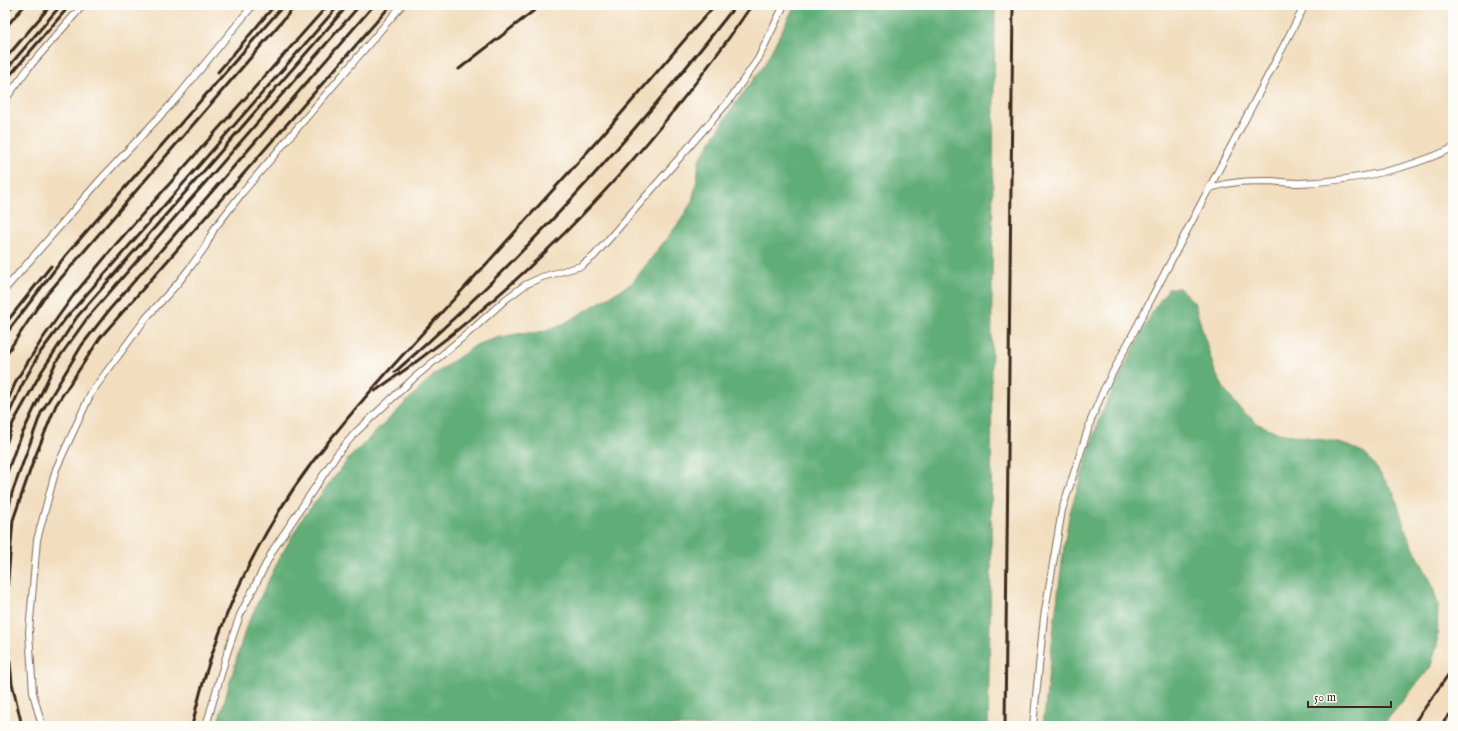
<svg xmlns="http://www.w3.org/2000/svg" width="1458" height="731" font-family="'IM FELL English',serif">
<rect width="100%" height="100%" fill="#fdfcf7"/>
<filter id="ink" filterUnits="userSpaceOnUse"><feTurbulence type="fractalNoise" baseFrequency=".025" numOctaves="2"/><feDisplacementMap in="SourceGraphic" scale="8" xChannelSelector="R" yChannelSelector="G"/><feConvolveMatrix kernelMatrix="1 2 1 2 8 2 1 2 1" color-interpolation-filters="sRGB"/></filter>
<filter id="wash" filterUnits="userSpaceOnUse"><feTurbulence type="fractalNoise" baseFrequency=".012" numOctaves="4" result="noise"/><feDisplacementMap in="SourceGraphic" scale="16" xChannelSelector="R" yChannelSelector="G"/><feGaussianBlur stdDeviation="0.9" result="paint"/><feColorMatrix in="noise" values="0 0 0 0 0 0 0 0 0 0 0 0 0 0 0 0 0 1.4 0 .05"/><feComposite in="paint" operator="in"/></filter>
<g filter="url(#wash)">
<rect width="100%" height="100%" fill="#f2debf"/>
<path fill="#60ad78" stroke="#4e6c4b" d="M 795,5 L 995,5 L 992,266 L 991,568 L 988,726 L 217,726 L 246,627 L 279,559 L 302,519 L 350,457 L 435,374 L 476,345 L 496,338 L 517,334 L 540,332 L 560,326 L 632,283 L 681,220 L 692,201 L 697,180 L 699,160 L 735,104 L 763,67 Z
M 1169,288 L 1179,288 L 1194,302 L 1215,372 L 1226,392 L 1240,409 L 1258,424 L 1279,433 L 1324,440 L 1347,445 L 1367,455 L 1394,493 L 1407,535 L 1431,582 L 1438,604 L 1437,646 L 1430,668 L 1382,726 L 1043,726 L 1054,625 L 1065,539 L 1070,512 L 1100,416 L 1154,309 Z"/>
</g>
<g filter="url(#ink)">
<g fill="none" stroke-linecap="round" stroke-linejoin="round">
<defs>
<path id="service" d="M 5,100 L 29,67 L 83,5
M 1211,188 C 1231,181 1251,181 1271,181 C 1280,182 1290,183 1299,183 C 1351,181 1406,170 1453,148
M 5,289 L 101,179 L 176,99 L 253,5
M 42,726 L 33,693 L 29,632 L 37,540 L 56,469 L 91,393 L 146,318 L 178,283 L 192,265 L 205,247 L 214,229 L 242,193 L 402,5
M 206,726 L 228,650 L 240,615 L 273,550 L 338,453 L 356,432 L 414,378 L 474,328 L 506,299 L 525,285 L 542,277 L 581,266 L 594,256 L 728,102 L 758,59 L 784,5
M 1033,726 L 1044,617 L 1062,510 L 1091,420 L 1104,389 L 1305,5"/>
</defs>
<use href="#service" stroke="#7b6956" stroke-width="8"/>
<use href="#service" stroke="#fff" stroke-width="6"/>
<path stroke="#3b2a1e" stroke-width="3" d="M 5,14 L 13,5
M 5,28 L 25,5
M 5,59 L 51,5
M 459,69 L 541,5
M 5,71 L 61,5
M 218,72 L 275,5
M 5,81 L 70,5
M 5,324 L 51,266
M 5,335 L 66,255 L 284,5
M 5,356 L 43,299 L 296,5
M 395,372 C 521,261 633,137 736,5
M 375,391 C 525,289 650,154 752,5
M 5,407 L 17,379 L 43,338 L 73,296 L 117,243 L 328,5
M 5,423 L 21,387 L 39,354 L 66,318 L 339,5
M 5,447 L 13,423 L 42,371 L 77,317 L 348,5
M 5,478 L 17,445 L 56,362 L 88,317 L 360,5
M 5,526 L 12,493 L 41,413 L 82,345 L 110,309 L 374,5
M 5,614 L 13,520 L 33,462 L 56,405 L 100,338 L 391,5
M 5,615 L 12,683 L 22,726
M 5,710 L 8,726
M 192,726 C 213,631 255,538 314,460 C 368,390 430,325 490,260 C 528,217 567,175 605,132 C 642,90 678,47 715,5
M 1005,726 L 1013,5
M 1412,726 L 1453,668
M 1440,726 L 1453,711"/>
</g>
</g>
<rect width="1458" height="731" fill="none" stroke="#fdfcf7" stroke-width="20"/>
<path d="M1308 701v6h83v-6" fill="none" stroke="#3b2a1e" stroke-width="2"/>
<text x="1314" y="701" font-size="12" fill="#3b2a1e" stroke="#fdfcf7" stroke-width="3" paint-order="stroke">50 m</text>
</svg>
